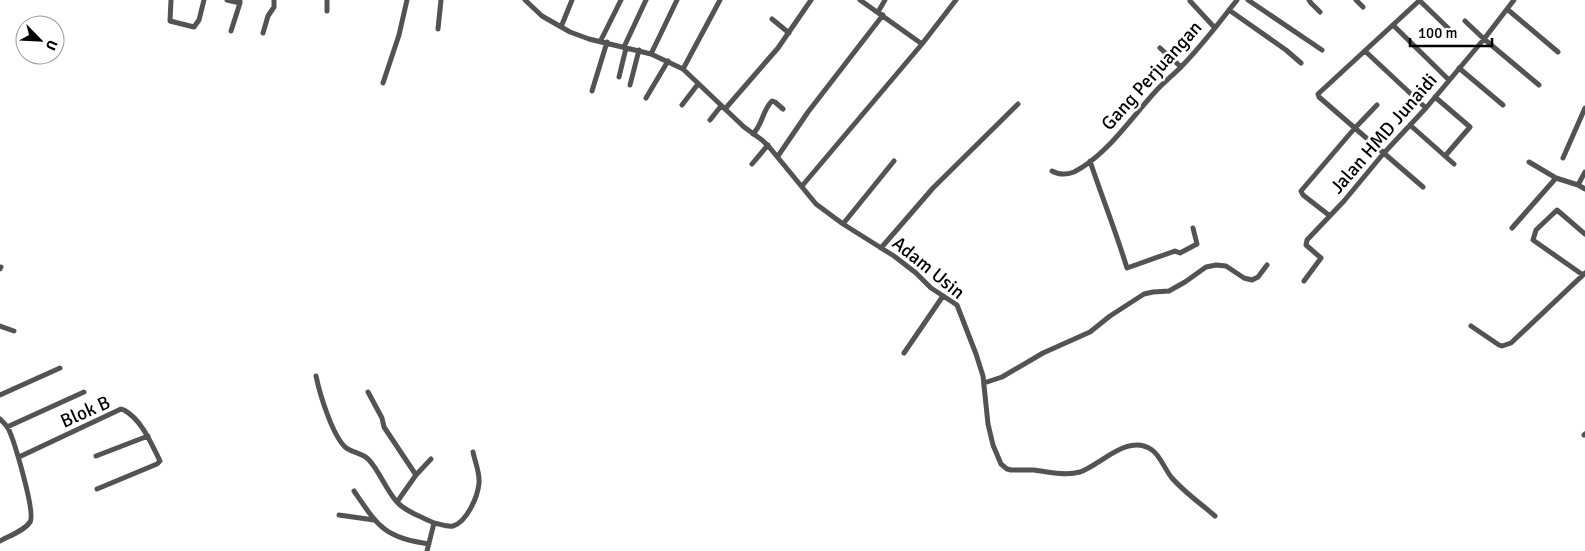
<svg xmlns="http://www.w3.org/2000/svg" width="1585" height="551" font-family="Signika,sans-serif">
<rect width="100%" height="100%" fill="#fff"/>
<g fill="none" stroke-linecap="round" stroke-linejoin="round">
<path stroke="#535353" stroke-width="5" d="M 171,0 L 170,21 L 194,27 L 199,20 L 204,0
M 227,0 L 240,3 L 240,1
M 525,0 L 542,16 L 570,32 L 589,39 L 651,54 L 683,69 L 744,127 L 762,140 L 770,148 L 816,204 L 843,224 L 894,256 L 916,273 L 931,288 L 957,305 L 976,354 L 983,376 L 988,424 L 993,445 L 1001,464 L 1007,469 L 1011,470 C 1019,470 1027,470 1034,470 C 1048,472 1066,476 1080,472 C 1102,464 1128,433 1152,450 C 1160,455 1165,470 1172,478 C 1184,492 1200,503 1215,516
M 860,0 L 922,44
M 1248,0 L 1322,50
M 1309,0 L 1311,3 L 1320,12
M 1356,0 L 1363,7
M 1419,0 L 1448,28
M 1420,0 L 1318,94 L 1319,97 L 1423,187
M 1190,1 L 1215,28
M 1507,9 L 1558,52
M 1229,10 L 1286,50 L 1301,63
M 327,11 L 327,0
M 878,12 L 885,0
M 772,19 L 789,33
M 1465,21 L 1484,39 L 1539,85
M 1393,25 L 1449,80
M 561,27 L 572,0
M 438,29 L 441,0
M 231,31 L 240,3
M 263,33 L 268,16 L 274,7 L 274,0
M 601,40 L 621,0
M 624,47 L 646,0
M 1160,48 L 1181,67
M 1365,51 L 1426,108
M 651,54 L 677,0
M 1459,68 L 1503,105
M 683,69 L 720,0
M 619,77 L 626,48
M 383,83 L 399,35 L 407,0
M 630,85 L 639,50
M 592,91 L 607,42
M 1435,97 L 1470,127 L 1445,156
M 646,98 L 668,61
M 682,105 L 698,84
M 725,109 L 778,48 L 811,0
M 710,120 L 721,106
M 1410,125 L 1454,164
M 753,134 C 763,124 762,111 772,101 L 775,102 L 783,109
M 778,156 L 808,112 L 883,15
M 1563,158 L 1585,108
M 1090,161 C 1102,197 1116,232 1127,268 L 1175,251 L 1180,253 L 1197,244 L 1193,228
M 1529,162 L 1556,178 L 1578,185 L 1585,189
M 752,164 L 768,145
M 1052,171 C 1059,175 1066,175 1074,172 C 1106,156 1131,118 1155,92 C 1163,83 1172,76 1180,68 C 1201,47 1219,23 1237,0
M 1578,185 L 1585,172
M 802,186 L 922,44 L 956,0
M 1330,216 L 1303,195 L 1301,191 L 1354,129 L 1377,105
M 843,224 L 894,161
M 1512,228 L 1556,178
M 881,248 L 933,188 L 1018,104
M 0,269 L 1,267
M 1583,275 L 1533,240 L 1536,230 L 1557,210 L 1585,234
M 1304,281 L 1321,258 L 1306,245 L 1307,240 L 1344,201 L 1383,154 L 1426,108 L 1484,39 L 1514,0
M 0,326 L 14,331
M 1471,326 L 1499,345 L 1502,346 L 1511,343 L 1585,273
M 904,353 L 943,296
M 316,376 C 320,395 332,434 345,447 C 352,453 363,453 369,460 C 380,472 386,490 397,502 C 406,512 422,517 434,523 L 427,551
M 984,383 L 1002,377 L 1043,353 L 1090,332 L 1110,316 L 1144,294 L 1153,292 L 1169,291 L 1185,282 L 1206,267 L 1216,265 L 1226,266 L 1244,278 L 1252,280 L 1258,277 L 1267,265
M 368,392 L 382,418 L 384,427 L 416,475
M 0,395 L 60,368
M 0,419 C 3,422 6,425 8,428 C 14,440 36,513 30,522 C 24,531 9,536 0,541
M 7,427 L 84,392
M 1584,435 L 1585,434
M 96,456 L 148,436
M 19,457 L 121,409 L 124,410 C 142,420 151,443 160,461 L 157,464 L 97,489
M 354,491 C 378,526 384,538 429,544
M 397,502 L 416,475 L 431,459
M 339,515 L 374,520
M 434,523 C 440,524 447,527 453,526 C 467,522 478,496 479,483 C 480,473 475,462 473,452"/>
</g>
<g text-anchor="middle" stroke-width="5" stroke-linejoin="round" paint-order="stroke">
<g font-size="19" fill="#000" stroke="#fff">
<text transform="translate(1151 75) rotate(-48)" y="7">Gang Perjuangan</text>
<text transform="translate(1383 133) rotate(-49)" y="7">Jalan HMD Junaidi</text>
<text transform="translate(929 267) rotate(39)" y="7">Adam Usin</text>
<text transform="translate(85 411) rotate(-24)" y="7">Blok B</text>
</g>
</g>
<g transform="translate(40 40) rotate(114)"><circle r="24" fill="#ffffff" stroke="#999999"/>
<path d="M0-4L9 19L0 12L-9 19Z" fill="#000000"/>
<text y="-8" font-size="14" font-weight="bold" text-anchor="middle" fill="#000000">U</text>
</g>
<path d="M1410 38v8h82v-8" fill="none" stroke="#000000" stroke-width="2.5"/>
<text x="1418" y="38" font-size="15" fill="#000000" stroke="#ffffff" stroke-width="4" paint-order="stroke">100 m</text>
</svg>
